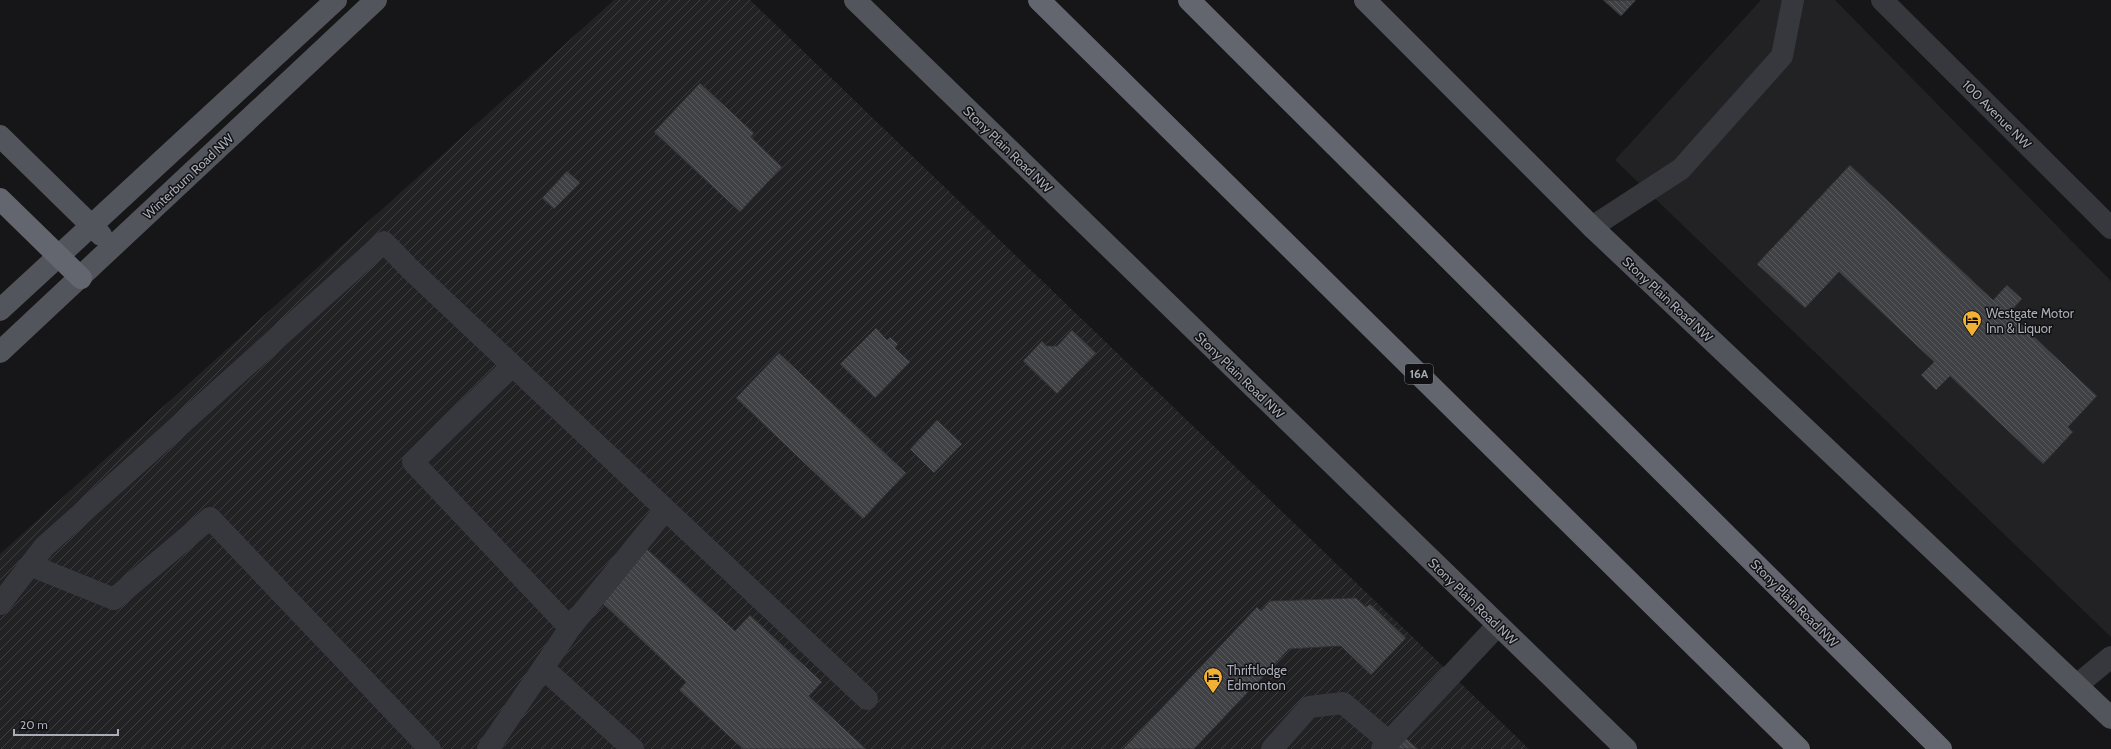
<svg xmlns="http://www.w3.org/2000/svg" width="2111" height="749" font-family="Cabin,sans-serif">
<defs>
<pattern id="industrial-furrows" width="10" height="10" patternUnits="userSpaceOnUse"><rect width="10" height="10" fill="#222225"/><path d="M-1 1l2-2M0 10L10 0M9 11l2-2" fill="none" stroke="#3f3f43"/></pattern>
<pattern id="building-back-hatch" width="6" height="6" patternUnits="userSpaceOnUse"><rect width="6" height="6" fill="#404145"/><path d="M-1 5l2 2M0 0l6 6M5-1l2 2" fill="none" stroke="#595a5e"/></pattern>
</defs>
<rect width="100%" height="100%" fill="#161618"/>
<path fill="#222225" d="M 1761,0 L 1835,0 L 2111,281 L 2111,637 L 1615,160 Z"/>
<path fill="url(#industrial-furrows)" d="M 614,0 L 750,0 L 1529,749 L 0,749 L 0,554 Z"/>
<path fill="url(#building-back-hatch)" stroke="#303034" d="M 1603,0 L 1636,0 L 1621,16 Z
M 700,83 L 754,133 L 751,137 L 782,167 L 740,212 L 654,132 Z
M 1850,165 L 1993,300 L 2007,285 L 2022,299 L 2009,313 L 2097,396 L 2068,427 L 2073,432 L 2043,464 L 1950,376 L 1936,390 L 1921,375 L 1934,362 L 1839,272 L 1805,308 L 1757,264 Z
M 567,171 L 580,183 L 554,209 L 542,198 Z
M 876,328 L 887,340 L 890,337 L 898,344 L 895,348 L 910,362 L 875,398 L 840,364 Z
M 1072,330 L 1096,353 L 1057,394 L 1023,361 L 1042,341 L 1047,346 L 1057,346 Z
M 779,353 L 906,473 L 863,519 L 736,398 Z
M 937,420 L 962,444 L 934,473 L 910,449 Z
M 646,548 L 735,631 L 750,615 L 822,682 L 809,696 L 866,749 L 743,749 L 679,690 L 686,682 L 598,599 Z
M 1356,598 L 1366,607 L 1370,604 L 1406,638 L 1371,675 L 1341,646 L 1289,649 L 1194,749 L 1123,749 L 1257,607 L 1261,611 L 1270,601 Z
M 1402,735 L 1418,749 L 1389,749 Z"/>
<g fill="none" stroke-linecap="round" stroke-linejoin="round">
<path stroke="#37383d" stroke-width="22" d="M 1882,0 L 2111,228
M 1592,227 L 1681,169 L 1782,56 L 1793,0
M 30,565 L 114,599 L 210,518 L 430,749
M 0,604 L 44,547 L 384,242 L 409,268 L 867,699
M 570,628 L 665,510
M 543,668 L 633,749
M 2077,685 L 2111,657
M 488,749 L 570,628 L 413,462 L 512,366
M 1272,749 L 1309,707 L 1343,703 L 1389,742
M 1382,749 L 1498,625"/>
<path stroke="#53555c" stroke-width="22" d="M 855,0 L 1626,749
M 1365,0 L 1592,227 L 2111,718
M 0,136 L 101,235
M 0,310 L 336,0
M 0,352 L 376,0"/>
<path stroke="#63666e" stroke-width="22" d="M 1039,0 L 1799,749
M 1189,0 L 1941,749
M 0,199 L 81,278"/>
</g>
<defs>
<symbol id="hotel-pin" viewBox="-11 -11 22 30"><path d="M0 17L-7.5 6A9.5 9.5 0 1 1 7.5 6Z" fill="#f2b134" stroke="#111113"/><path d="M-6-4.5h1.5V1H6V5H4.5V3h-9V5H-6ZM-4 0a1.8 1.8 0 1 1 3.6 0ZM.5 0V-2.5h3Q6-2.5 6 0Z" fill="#111"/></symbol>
</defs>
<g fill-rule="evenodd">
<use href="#hotel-pin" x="1961" y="309" width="22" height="30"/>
<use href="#hotel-pin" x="1202" y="666" width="22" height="30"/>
</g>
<g text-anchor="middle" stroke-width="3" stroke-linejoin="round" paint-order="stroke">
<rect fill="#111113" stroke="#7b7e86" stroke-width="1" x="1405" y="364" width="28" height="20" rx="3"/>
<g font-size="12" font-weight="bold" fill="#a8adb8">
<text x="1419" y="378">16A</text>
</g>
<g font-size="13" fill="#a8adb8" stroke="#111113">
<text transform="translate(1997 114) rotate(45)" y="5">100 Avenue NW</text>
<text transform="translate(1008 149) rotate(44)" y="5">Stony Plain Road NW</text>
<text transform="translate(188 176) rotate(-43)" y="5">Winterburn Road NW</text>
<text transform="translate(1668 299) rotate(43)" y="5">Stony Plain Road NW</text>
<text transform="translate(1240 375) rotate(44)" y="5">Stony Plain Road NW</text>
<text transform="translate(1473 601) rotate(44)" y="5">Stony Plain Road NW</text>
<text transform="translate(1795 603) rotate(45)" y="5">Stony Plain Road NW</text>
</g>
<g font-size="13" fill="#a8adb8" stroke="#111113" text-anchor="start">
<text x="1986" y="318">Westgate Motor<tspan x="1986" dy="15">Inn &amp; Liquor</tspan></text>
<text x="1227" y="675">Thriftlodge<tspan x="1227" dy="15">Edmonton</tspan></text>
</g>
</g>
<path d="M14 729v6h104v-6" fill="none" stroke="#a8adb8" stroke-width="2"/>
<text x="20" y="729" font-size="12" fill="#a8adb8" stroke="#111113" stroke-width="3" paint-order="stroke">20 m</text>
</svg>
